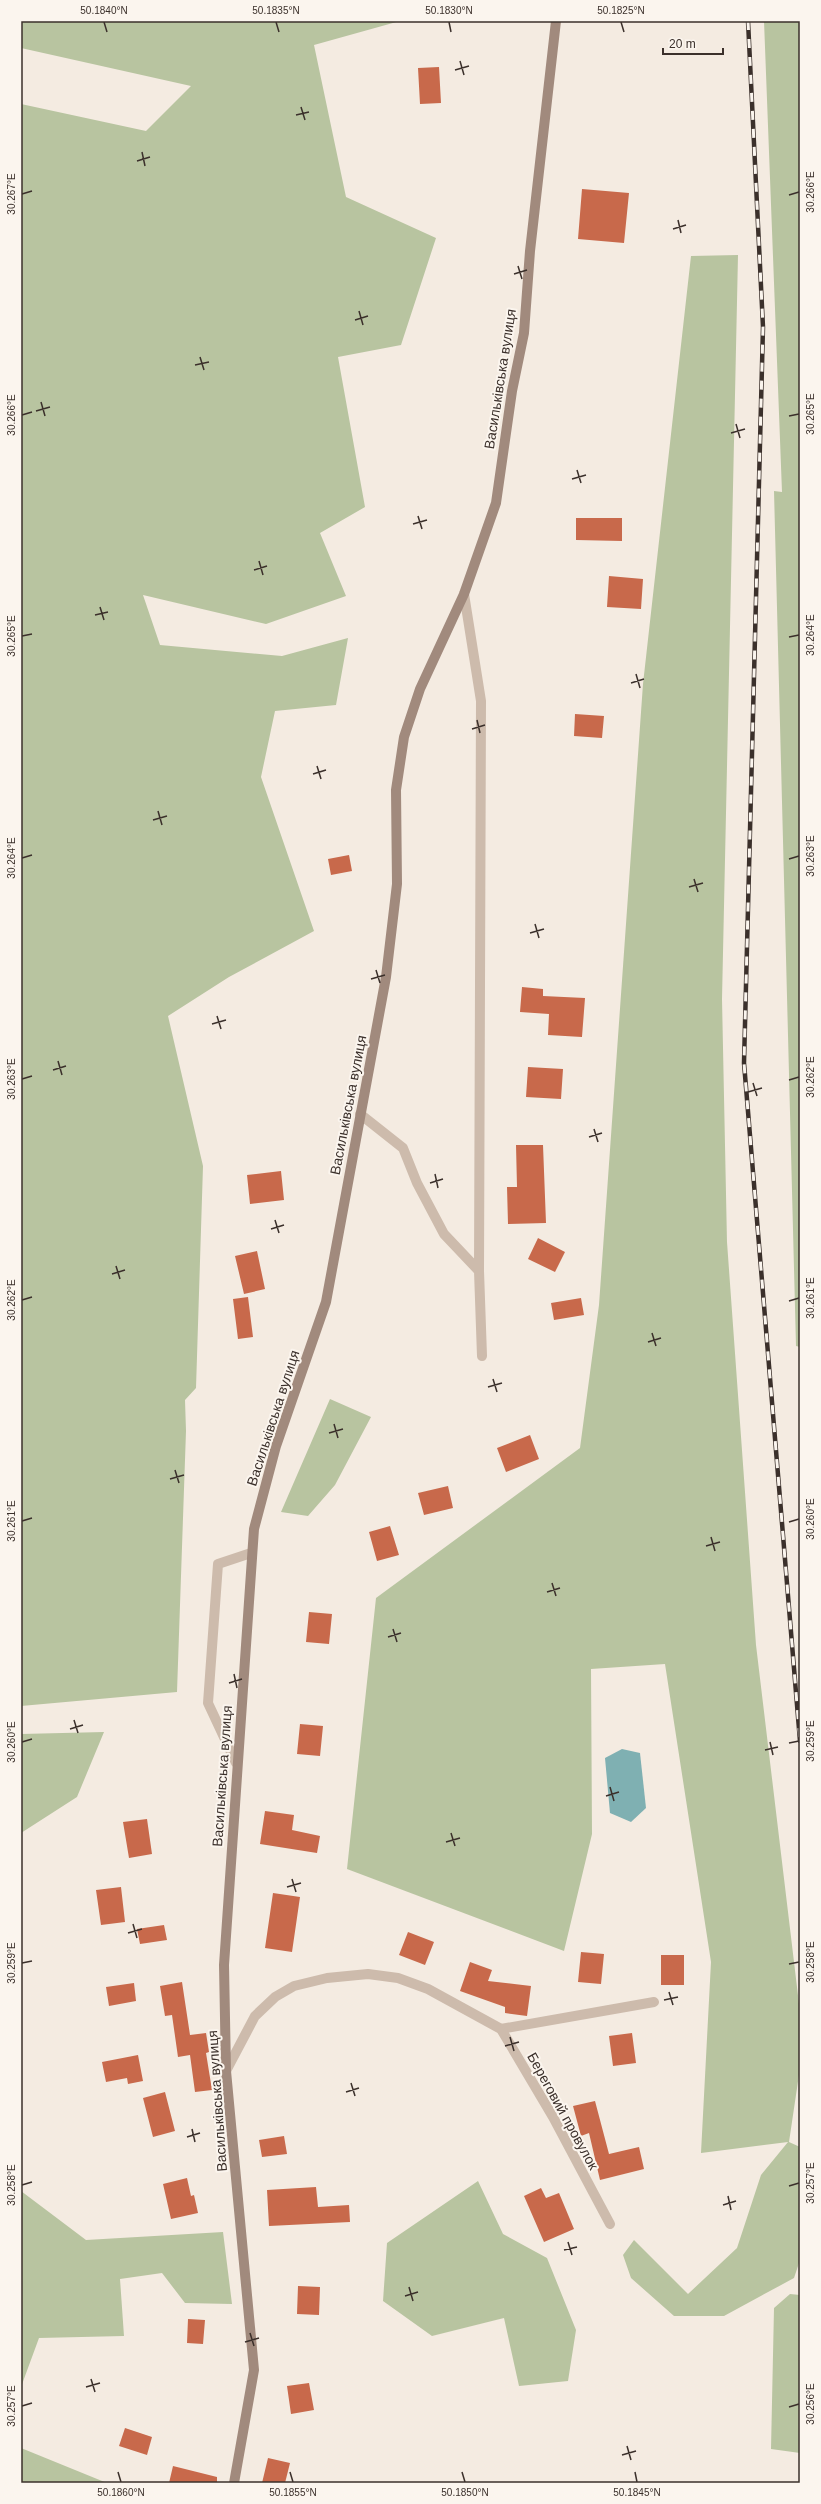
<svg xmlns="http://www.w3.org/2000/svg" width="821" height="2504" font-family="Helvetica,sans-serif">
<rect width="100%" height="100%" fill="#f4ebe1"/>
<path fill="#b8c4a0" d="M 21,21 L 400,21 L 314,45 L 346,197 L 436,238 L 401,345 L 338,357 L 365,507 L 320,533 L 346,596 L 266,624 L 143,595 L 160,645 L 282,656 L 348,638 L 336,705 L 275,711 L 261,777 L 314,931 L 229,977 L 168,1016 L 203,1166 L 196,1388 L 185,1400 L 186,1431 L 177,1692 L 21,1706 L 21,104 L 146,131 L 191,86 L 21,48 Z
M 764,21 L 800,21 L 800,1347 L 796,1346 L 774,491 L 782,492 Z
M 738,255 L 722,999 L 727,1242 L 756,1645 L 800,2012 L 800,2068 L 789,2142 L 800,2147 L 800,2260 L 794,2278 L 724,2316 L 674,2316 L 631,2278 L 623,2255 L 634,2240 L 688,2294 L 737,2248 L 761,2175 L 788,2142 L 701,2153 L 711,1962 L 665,1664 L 591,1669 L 592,1834 L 564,1951 L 347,1869 L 376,1598 L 580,1448 L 599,1305 L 643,684 L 691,256 Z
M 330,1399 L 371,1417 L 335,1485 L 308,1516 L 281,1512 Z
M 104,1732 L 77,1797 L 21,1833 L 21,1734 Z
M 478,2181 L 503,2234 L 547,2258 L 576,2330 L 568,2381 L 519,2386 L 504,2318 L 432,2336 L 383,2301 L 387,2243 Z
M 21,2191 L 86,2240 L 223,2232 L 232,2304 L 185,2303 L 162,2273 L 120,2279 L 124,2336 L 39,2338 L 21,2387 Z
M 790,2294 L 800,2295 L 800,2453 L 771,2449 L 774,2308 Z
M 21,2448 L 107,2483 L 21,2483 Z"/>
<path fill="#7fb0b2" d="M 622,1749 L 640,1753 L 646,1808 L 631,1822 L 610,1813 L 605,1758 Z"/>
<path fill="#c8694b" d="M 439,67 L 441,103 L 420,104 L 418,68 Z
M 582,189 L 629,193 L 624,243 L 578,239 Z
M 576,518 L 622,518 L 622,541 L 576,540 Z
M 609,576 L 643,579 L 641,609 L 607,607 Z
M 575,714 L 604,716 L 602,738 L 574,736 Z
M 349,855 L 352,871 L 331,875 L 328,859 Z
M 522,987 L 543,989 L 543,996 L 585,998 L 582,1037 L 548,1035 L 549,1014 L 520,1012 Z
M 528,1067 L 563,1069 L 561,1099 L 526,1097 Z
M 516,1145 L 543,1145 L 546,1223 L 508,1224 L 507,1187 L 517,1187 Z
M 281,1171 L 284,1200 L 250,1204 L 247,1175 Z
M 538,1238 L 565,1252 L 555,1272 L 528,1259 Z
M 257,1251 L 265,1289 L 244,1294 L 235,1256 Z
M 248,1297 L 253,1337 L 238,1339 L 233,1299 Z
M 581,1298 L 584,1315 L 554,1320 L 551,1303 Z
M 530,1435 L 539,1459 L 506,1472 L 497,1448 Z
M 448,1486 L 453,1508 L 424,1515 L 418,1493 Z
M 390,1526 L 399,1555 L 377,1561 L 369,1532 Z
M 309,1612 L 332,1614 L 329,1644 L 306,1642 Z
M 300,1724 L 323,1726 L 320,1756 L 297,1754 Z
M 265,1811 L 294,1815 L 292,1830 L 320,1836 L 317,1853 L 260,1844 Z
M 147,1819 L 152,1854 L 129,1858 L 123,1822 Z
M 121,1887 L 125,1922 L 101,1925 L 96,1890 Z
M 273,1893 L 300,1897 L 292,1952 L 265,1948 Z
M 164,1925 L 167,1940 L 140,1944 L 137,1929 Z
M 408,1932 L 434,1942 L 425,1965 L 399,1955 Z
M 581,1952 L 604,1954 L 601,1984 L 578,1982 Z
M 661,1955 L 684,1955 L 684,1985 L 661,1985 Z
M 470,1962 L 492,1970 L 488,1981 L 531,1986 L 527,2016 L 505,2013 L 505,2007 L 460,1991 Z
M 182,1982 L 190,2035 L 206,2033 L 209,2052 L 206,2053 L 212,2090 L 195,2092 L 190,2055 L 178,2057 L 172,2015 L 165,2016 L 160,1986 Z
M 134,1983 L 136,2001 L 109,2006 L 106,1987 Z
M 632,2033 L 636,2063 L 613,2066 L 609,2036 Z
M 138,2055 L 143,2081 L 128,2084 L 127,2078 L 106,2082 L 102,2062 Z
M 165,2092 L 175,2131 L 153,2137 L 143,2098 Z
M 595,2101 L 609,2154 L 639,2147 L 644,2169 L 600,2180 L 589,2133 L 581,2136 L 573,2106 Z
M 284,2136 L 287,2154 L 262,2157 L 259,2140 Z
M 187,2178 L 191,2196 L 194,2195 L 198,2213 L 171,2219 L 163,2184 Z
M 316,2187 L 318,2207 L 349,2205 L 350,2222 L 269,2226 L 267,2190 Z
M 541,2188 L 546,2198 L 559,2193 L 574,2229 L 544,2242 L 524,2196 Z
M 298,2286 L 320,2287 L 319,2315 L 297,2314 Z
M 188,2319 L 205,2320 L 203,2344 L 187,2343 Z
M 309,2383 L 314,2410 L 291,2414 L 287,2386 Z
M 125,2428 L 152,2437 L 147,2455 L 119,2446 Z
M 268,2458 L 290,2463 L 285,2483 L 262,2483 Z
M 173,2466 L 217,2477 L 217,2483 L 169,2483 Z"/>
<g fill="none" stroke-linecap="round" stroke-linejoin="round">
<path stroke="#cdbbac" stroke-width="10" d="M 236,1763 L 208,1703 L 218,1564 L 251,1553
M 501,2029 L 654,2002"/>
<path stroke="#cdbbac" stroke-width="10" d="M 464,594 L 481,701 L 479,1271 L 482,1356
M 360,1114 L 403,1148 L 417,1183 L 444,1234 L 479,1271
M 226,2071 L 255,2016 L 275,1997 L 294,1986 L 327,1978 L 368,1974 L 398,1978 L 428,1989 L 501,2029 L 553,2117 L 610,2224"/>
<path stroke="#a18a7d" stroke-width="10" d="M 234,2483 L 254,2370 L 226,2071 L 224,1965 L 254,1529 L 276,1446 L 326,1302 L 386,977 L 397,884 L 396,790 L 404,737 L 420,689 L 464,594 L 496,503 L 512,391 L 524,333 L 530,251 L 556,21"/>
<defs>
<path id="rail" d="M 748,21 L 763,327 L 744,1063 L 800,1741"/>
</defs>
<use href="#rail" stroke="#3b302b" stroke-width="4.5"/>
<use href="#rail" stroke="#fbf5ee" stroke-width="3" stroke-dasharray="9" stroke-linecap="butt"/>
</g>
<path fill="none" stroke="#3b302b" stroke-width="1.5" d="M 104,22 L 107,32M 276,22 L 279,32M 449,22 L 451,32M 621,22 L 624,32M 460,61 L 464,75M 455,70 L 469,66M 301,107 L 305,120M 296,115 L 309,112M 142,152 L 145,166M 137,161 L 150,157M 22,194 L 32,191M 789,195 L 799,192M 678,220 L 681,233M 673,229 L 686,225M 518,266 L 522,279M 514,274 L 527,270M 359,311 L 363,325M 355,320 L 368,316M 200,357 L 204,370M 195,365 L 209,362M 41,402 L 45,416M 36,411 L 50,407M 22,415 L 32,412M 789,416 L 799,414M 736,424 L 740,438M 731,433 L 745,429M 577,470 L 581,483M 572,479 L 586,475M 418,516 L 422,529M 413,524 L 427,520M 259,561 L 263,575M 254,570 L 267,566M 100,607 L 104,620M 95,615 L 108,612M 22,636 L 32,634M 789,637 L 799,635M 636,674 L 640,688M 631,683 L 644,679M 477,720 L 480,733M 472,729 L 485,725M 317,766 L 321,779M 313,774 L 326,770M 158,811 L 162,825M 153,820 L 167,816M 22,858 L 32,855M 789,859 L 799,856M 694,879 L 698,892M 689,887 L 703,883M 535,924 L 539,938M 530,933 L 544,929M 376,970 L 380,983M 371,979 L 385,975M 217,1016 L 221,1029M 212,1024 L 226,1020M 58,1061 L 62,1075M 53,1070 L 66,1066M 22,1079 L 32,1076M 789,1080 L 799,1077M 753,1083 L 757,1096M 748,1092 L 762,1088M 594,1129 L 598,1142M 589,1137 L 602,1133M 435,1174 L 438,1188M 430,1183 L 443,1179M 275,1220 L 279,1233M 271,1229 L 284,1225M 116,1266 L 120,1279M 112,1274 L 125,1270M 22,1300 L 32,1297M 789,1301 L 799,1298M 652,1333 L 656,1346M 648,1342 L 661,1338M 493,1379 L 497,1392M 488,1387 L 502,1383M 334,1424 L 338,1438M 329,1433 L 343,1429M 175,1470 L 179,1483M 170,1479 L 184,1475M 22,1521 L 32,1518M 789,1522 L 799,1519M 711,1537 L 715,1551M 706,1546 L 720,1542M 552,1583 L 556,1596M 547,1592 L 560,1588M 393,1629 L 397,1642M 388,1637 L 401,1633M 234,1674 L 237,1688M 229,1683 L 242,1679M 74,1720 L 78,1733M 70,1729 L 83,1725M 22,1742 L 32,1739M 770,1742 L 773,1755M 789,1743 L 799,1741M 765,1750 L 778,1747M 610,1787 L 614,1801M 606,1796 L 619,1792M 451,1833 L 455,1846M 446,1842 L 460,1838M 292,1879 L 296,1892M 287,1887 L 301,1883M 133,1924 L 137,1938M 128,1933 L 142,1929M 22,1963 L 32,1961M 789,1964 L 799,1962M 669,1992 L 673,2005M 664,2000 L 678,1997M 510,2037 L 514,2051M 505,2046 L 519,2042M 351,2083 L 355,2096M 346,2092 L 359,2088M 192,2129 L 195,2142M 187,2137 L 200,2133M 22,2185 L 32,2182M 789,2186 L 799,2183M 728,2196 L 731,2210M 723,2205 L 736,2201M 568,2242 L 572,2255M 564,2250 L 577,2247M 409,2287 L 413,2301M 405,2296 L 418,2292M 250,2333 L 254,2346M 245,2342 L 259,2338M 91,2379 L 95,2392M 86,2387 L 100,2383M 22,2406 L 32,2403M 789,2407 L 799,2404M 627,2446 L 631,2460M 622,2455 L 636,2451M 118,2472 L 121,2482M 290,2472 L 293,2482M 462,2472 L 465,2482M 635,2472 L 637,2482"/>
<g text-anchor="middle" stroke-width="4" stroke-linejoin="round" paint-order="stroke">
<g font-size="14" fill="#3b302b" stroke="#fbf5ee">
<text transform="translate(500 379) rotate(-81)" y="5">Васильківська вулиця</text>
<text transform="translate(348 1105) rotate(-79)" y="5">Васильківська вулиця</text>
<text transform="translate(273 1418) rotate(-72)" y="5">Васильківська вулиця</text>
<text transform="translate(222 1776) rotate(-86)" y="5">Васильківська вулиця</text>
<text transform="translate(217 2101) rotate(-94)" y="5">Васильківська вулиця</text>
<text transform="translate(563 2111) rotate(61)" y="5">Береговий провулок</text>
</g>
</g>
<rect width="821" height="2504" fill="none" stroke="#fbf5ee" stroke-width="44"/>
<path d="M663 48v6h60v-6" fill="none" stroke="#3b302b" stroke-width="2"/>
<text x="669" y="48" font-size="12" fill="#3b302b" stroke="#fbf5ee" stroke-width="3" paint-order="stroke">20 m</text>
<rect x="22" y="22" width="777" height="2460" fill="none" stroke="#3b302b" stroke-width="1.5"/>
<g font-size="10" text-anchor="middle" fill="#3b302b">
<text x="104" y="14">50.1840°N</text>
<text x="276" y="14">50.1835°N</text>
<text x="449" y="14">50.1830°N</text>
<text x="621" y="14">50.1825°N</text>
<text transform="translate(810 192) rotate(-90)" y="4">30.266°E</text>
<text transform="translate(11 194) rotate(-90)" y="4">30.267°E</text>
<text transform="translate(810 414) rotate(-90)" y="4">30.265°E</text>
<text transform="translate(11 415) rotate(-90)" y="4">30.266°E</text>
<text transform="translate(810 635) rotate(-90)" y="4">30.264°E</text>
<text transform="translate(11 636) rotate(-90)" y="4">30.265°E</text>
<text transform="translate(810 856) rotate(-90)" y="4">30.263°E</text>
<text transform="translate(11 858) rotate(-90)" y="4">30.264°E</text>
<text transform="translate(810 1077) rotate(-90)" y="4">30.262°E</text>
<text transform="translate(11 1079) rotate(-90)" y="4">30.263°E</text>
<text transform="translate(810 1298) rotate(-90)" y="4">30.261°E</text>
<text transform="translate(11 1300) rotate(-90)" y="4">30.262°E</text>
<text transform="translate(810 1519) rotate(-90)" y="4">30.260°E</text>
<text transform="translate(11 1521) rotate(-90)" y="4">30.261°E</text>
<text transform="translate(810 1741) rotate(-90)" y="4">30.259°E</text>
<text transform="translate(11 1742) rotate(-90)" y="4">30.260°E</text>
<text transform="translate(810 1962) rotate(-90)" y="4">30.258°E</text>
<text transform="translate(11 1963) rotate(-90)" y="4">30.259°E</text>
<text transform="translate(810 2183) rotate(-90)" y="4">30.257°E</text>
<text transform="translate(11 2185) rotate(-90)" y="4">30.258°E</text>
<text transform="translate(810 2404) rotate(-90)" y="4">30.256°E</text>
<text transform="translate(11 2406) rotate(-90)" y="4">30.257°E</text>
<text x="121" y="2496">50.1860°N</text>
<text x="293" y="2496">50.1855°N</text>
<text x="465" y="2496">50.1850°N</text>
<text x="637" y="2496">50.1845°N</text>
</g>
</svg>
